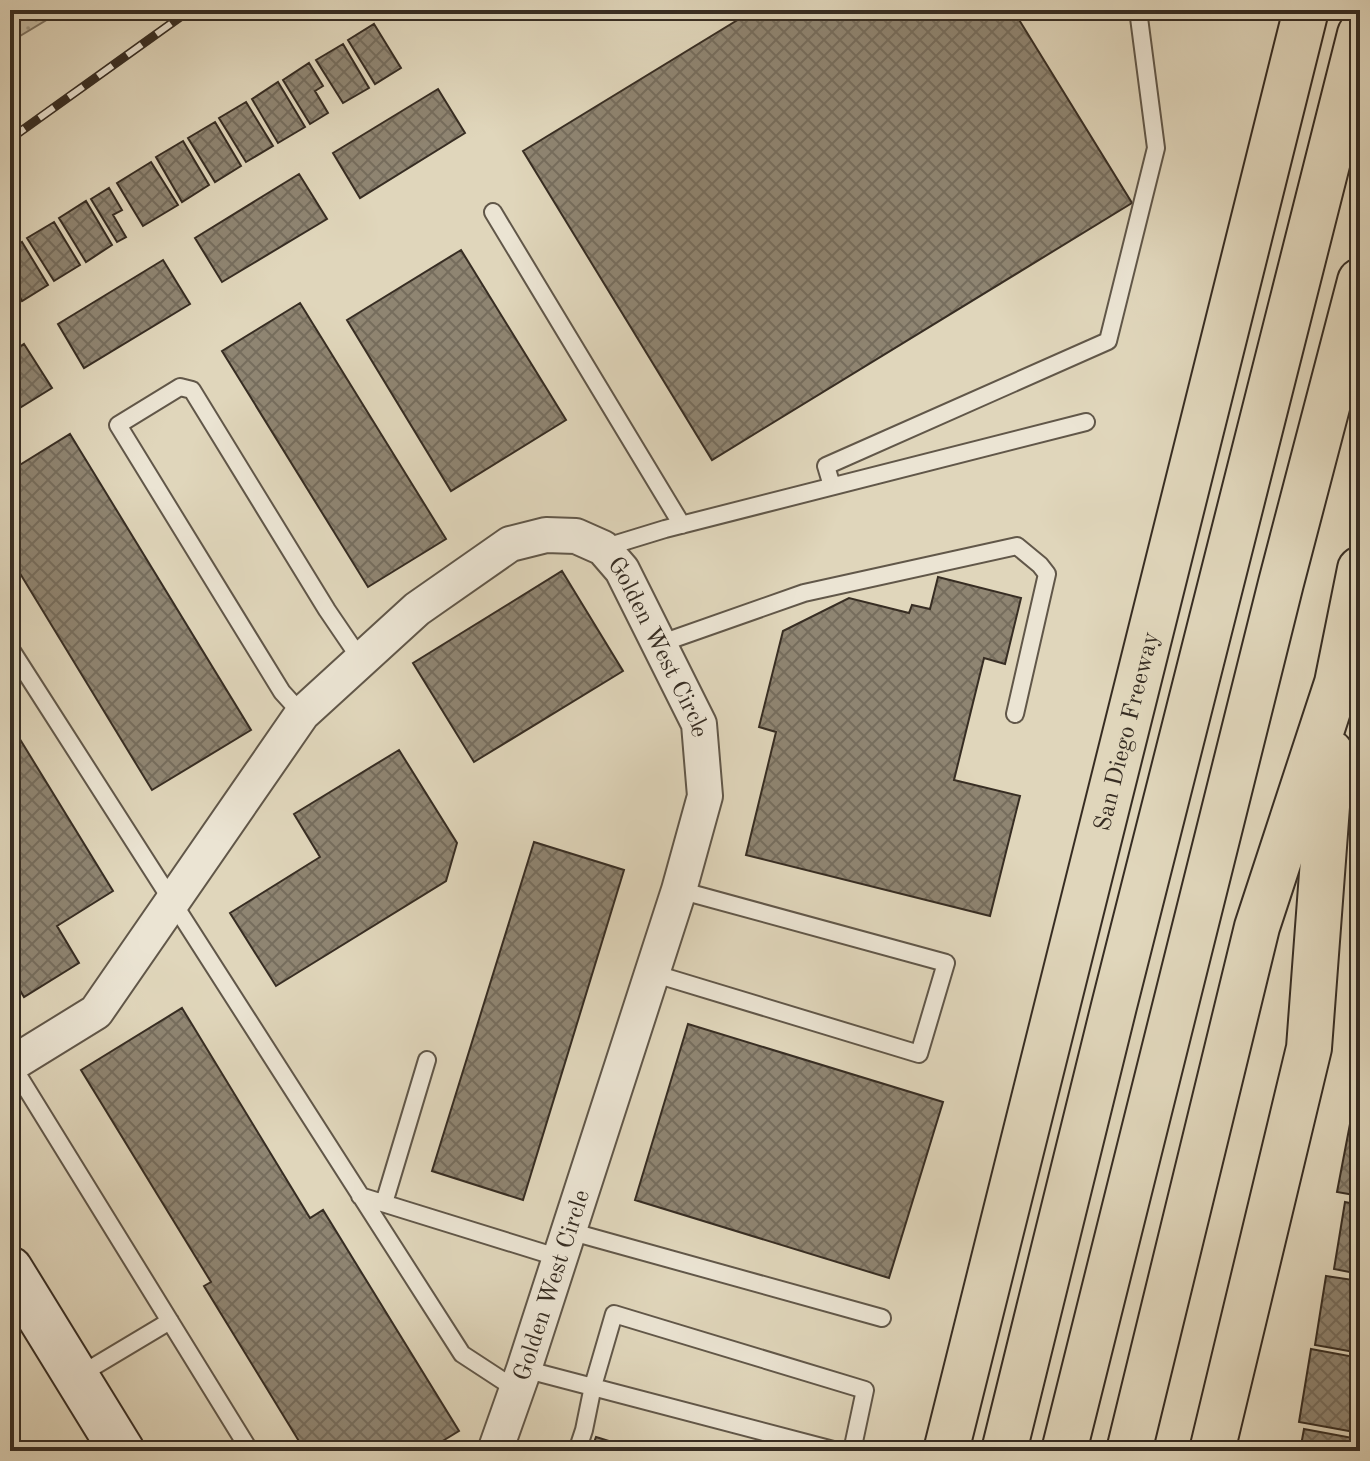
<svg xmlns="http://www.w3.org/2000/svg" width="1370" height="1461" font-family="'Old Standard TT',serif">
<defs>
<pattern id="park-dots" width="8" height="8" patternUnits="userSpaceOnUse" patternTransform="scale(2)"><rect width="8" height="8" fill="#c3b9a1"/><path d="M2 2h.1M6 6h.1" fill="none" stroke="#9f9783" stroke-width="1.8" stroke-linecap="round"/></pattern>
<pattern id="building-cross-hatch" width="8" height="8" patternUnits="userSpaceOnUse" patternTransform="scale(2)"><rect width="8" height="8" fill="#8f8572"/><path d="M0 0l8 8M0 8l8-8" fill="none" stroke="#766d5d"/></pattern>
</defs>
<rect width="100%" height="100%" fill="#e0d6bb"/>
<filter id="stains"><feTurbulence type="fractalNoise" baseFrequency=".0025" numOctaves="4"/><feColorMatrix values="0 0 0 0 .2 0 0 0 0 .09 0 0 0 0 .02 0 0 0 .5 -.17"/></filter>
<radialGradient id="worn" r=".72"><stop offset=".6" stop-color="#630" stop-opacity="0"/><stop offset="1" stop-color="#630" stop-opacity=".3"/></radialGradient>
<path fill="url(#park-dots)" stroke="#7d7362" stroke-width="2" d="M 10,10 L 63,10 L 10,42 Z"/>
<path fill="url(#building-cross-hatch)" stroke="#372d23" stroke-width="2" d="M 754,10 L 1013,10 L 1132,203 L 712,460 L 523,151 Z
M 374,24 L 401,68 L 375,84 L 348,40 Z
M 343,44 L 369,88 L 343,103 L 316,60 Z
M 309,63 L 323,86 L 315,91 L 328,113 L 310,124 L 283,80 Z
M 278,82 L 305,127 L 278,143 L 252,99 Z
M 438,89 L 465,133 L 360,198 L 333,153 Z
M 246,102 L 273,146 L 246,162 L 219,118 Z
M 215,122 L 241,166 L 215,182 L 188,138 Z
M 183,141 L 209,185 L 182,202 L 156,157 Z
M 151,162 L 178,205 L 143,226 L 117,183 Z
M 299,174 L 327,219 L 222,282 L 195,238 Z
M 109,188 L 122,210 L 113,215 L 126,237 L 117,242 L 91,199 Z
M 86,201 L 112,245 L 86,262 L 59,218 Z
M 54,222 L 80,265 L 54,281 L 27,238 Z
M 22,242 L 48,285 L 22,301 L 10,281 L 10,250 Z
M 461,250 L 566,420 L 451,491 L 347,320 Z
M 163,260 L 190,304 L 84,368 L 58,324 Z
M 300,303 L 446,539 L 368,587 L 222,351 Z
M 24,344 L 52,388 L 10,414 L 10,353 Z
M 70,434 L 251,730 L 152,790 L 10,557 L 10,471 Z
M 562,571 L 623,671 L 474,762 L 413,663 Z
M 938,577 L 1021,598 L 1005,664 L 984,658 L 954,780 L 1020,796 L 990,916 L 746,855 L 776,732 L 759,727 L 783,631 L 849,598 L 909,613 L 912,605 L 930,609 Z
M 10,723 L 113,891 L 57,926 L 79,963 L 24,997 L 10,974 Z
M 399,750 L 457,843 L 446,881 L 276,986 L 230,913 L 320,857 L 294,814 Z
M 534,842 L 624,870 L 523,1200 L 432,1171 Z
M 182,1008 L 310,1218 L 323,1210 L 459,1431 L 426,1451 L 305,1451 L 204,1286 L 211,1282 L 81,1070 Z
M 688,1024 L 943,1102 L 889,1278 L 635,1200 Z
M 1350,1124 L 1360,1126 L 1360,1196 L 1337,1192 Z
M 1345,1202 L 1360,1205 L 1360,1274 L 1334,1269 Z
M 1326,1276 L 1360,1281 L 1360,1353 L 1315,1345 Z
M 1311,1349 L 1360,1358 L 1360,1433 L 1299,1422 Z
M 1304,1429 L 1358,1439 L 1355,1451 L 1300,1451 Z
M 596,1437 L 641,1451 L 591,1451 Z"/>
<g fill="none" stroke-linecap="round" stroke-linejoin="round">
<defs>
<path id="lane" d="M 493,212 L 682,525
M 832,486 L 826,466 L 1108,341 L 1156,148 L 1138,10
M 603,548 L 665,529 L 1086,422
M 659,644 L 804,593 L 1017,546 L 1040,565 L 1047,574 L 1015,714
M 10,648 L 462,1354 L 517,1390
M 302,714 L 282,692 L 118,425 L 180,387 L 192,390 L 327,610 L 361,660
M 652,973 L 919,1054 L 946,963 L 679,890
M 10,1062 L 250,1451
M 360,1196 L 560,1258
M 384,1203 L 427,1060
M 569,1231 L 882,1318
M 524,1369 L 837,1451
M 78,1376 L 170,1321
M 577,1451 L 584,1430 L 593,1386 L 614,1314 L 865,1390 L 852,1451"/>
<g id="street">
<path id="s1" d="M 10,1065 L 96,1012 L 302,714 L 417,609 L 510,544 L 546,535 L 576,536 L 603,548 L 622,570 L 699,724 L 705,796 L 679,890 L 524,1369 L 495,1451"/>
</g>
<path id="secondary" d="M 10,1269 L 122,1451"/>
<g id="highway">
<path id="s2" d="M 946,1451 L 1306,10"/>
<path d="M 1004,1451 L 1114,1006 L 1360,34"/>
<path d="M 1064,1451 L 1281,583 L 1360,281"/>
<path d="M 1129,1451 L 1257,927 L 1337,683 L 1360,569"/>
<path d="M 1212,1451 L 1309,1048 L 1331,753"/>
</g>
</defs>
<use href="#lane" stroke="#615749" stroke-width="20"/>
<use href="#street" stroke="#615749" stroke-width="38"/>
<use href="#secondary" stroke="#372d23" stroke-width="48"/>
<use href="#highway" stroke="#372d23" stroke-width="48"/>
<use href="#lane" stroke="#ebe4d3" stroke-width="16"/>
<use href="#street" stroke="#ebe4d3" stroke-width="34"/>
<use href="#secondary" stroke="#ebe4d3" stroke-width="44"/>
<use href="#highway" stroke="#e0d6bb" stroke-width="44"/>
<defs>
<path id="rail" d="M 10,139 L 190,10"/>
</defs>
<use href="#rail" stroke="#372d23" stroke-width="9"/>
<use href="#rail" stroke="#ebe4d3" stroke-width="6" stroke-dasharray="18" stroke-linecap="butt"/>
</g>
<g text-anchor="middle" stroke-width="7" stroke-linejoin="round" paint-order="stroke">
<g font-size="24" fill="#372d23" stroke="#ebe4d3">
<text dy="8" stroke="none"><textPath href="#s1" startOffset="944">Golden West Circle</textPath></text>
<text dy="8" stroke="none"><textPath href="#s2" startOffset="742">San Diego Freeway</textPath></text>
<text transform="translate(551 1285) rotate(-72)" y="8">Golden West Circle</text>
</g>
</g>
<rect width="1370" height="1461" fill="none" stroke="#e0d6bb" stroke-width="40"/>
<rect x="12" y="12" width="1346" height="1437" fill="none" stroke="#372d23" stroke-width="4"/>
<rect x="20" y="20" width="1330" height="1421" fill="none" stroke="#372d23" stroke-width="2"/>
<rect width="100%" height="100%" filter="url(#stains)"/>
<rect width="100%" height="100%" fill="url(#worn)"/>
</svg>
